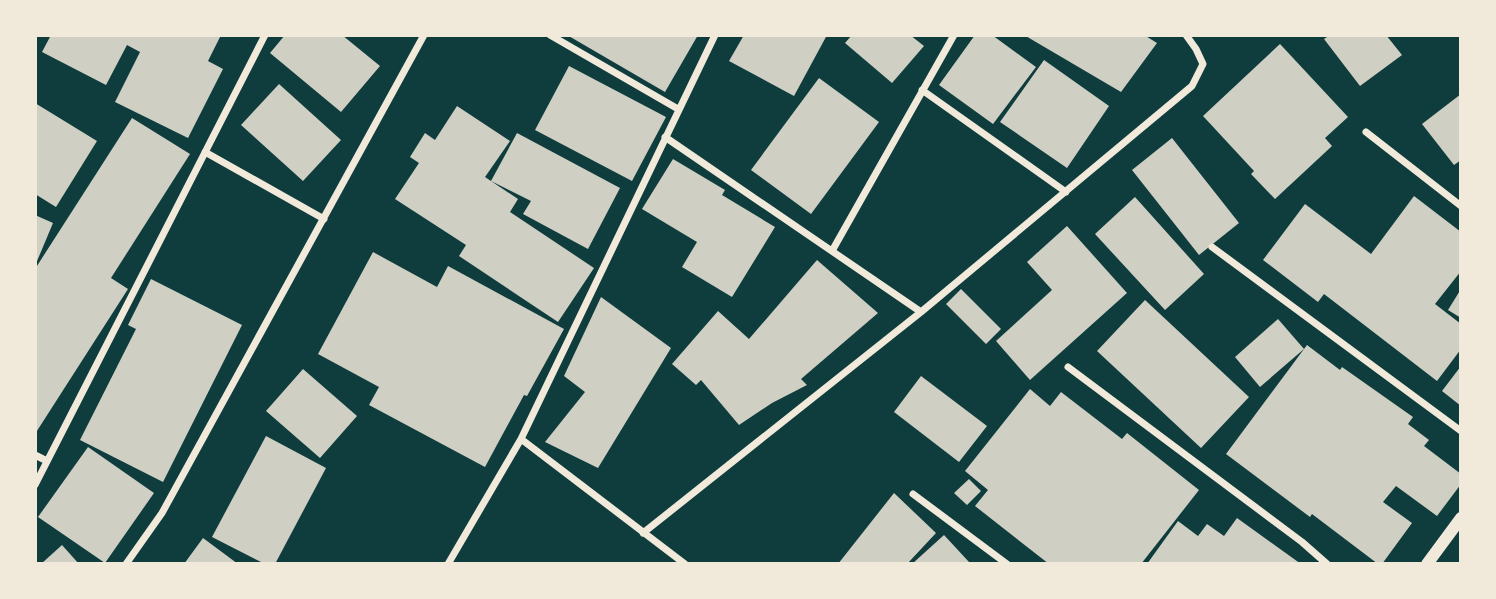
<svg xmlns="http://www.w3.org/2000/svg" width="1496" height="599" font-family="Barlow,sans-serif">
<rect width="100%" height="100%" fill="#0f3d3e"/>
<path fill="#cfcfc3" d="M 51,35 L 221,35 L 208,61 L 223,69 L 188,138 L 115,102 L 140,52 L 127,45 L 106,85 L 42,52 Z
M 285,35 L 342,35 L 380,66 L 341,112 L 270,53 Z
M 567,35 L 698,35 L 665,92 Z
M 744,35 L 827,35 L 794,96 L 729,61 Z
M 852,35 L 910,35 L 924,46 L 892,83 L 845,43 Z
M 975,35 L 992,35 L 1036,67 L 993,124 L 939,85 Z
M 1024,35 L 1144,35 L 1157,43 L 1121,92 Z
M 1330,35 L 1386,35 L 1402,55 L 1360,86 L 1324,39 Z
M 1280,44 L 1348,117 L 1325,138 L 1332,146 L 1275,199 L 1251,174 L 1254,171 L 1203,116 Z
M 1044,60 L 1109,106 L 1067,168 L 1000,122 Z
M 569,66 L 666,117 L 632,181 L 535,130 Z
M 819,78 L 879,122 L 811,214 L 751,170 Z
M 279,84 L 341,140 L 303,181 L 241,125 Z
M 1461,94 L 1461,160 L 1454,165 L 1422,124 Z
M 35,103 L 97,141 L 56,207 L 35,194 Z
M 457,106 L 510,141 L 485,177 L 518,199 L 510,212 L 594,268 L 558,322 L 459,256 L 466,245 L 395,199 L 419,163 L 410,157 L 425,133 L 435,140 Z
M 132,118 L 190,154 L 111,278 L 128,289 L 35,434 L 35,269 Z
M 517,133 L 620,188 L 588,249 L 523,214 L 531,201 L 491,181 Z
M 1172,138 L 1239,223 L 1199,255 L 1132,170 Z
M 673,159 L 725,190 L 722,195 L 775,227 L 732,297 L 682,267 L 697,242 L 642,209 Z
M 1414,196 L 1461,232 L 1461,271 L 1435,304 L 1461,324 L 1461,349 L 1437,381 L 1324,294 L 1318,302 L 1263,260 L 1305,204 L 1371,254 Z
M 1135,197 L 1204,274 L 1165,310 L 1095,234 Z
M 35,215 L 53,223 L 35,266 Z
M 1067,226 L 1127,293 L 1030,380 L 996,341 L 1052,290 L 1027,262 Z
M 373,252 L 437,287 L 448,266 L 564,329 L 527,396 L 524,395 L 485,467 L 369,405 L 379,387 L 318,354 Z
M 817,260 L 878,313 L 801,379 L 807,385 L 772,403 L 739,425 L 701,380 L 696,385 L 672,364 L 718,311 L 749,339 Z
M 151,279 L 242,325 L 163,482 L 80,440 L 136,329 L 128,325 Z
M 961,289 L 1001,329 L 986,344 L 946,304 Z
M 1461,289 L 1461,318 L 1448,310 Z
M 601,297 L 671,348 L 598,468 L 545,442 L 585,392 L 564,376 Z
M 1145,300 L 1249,397 L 1201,448 L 1097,351 Z
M 1278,319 L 1304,349 L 1260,387 L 1235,357 Z
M 1307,345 L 1340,370 L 1342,367 L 1413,417 L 1408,424 L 1429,440 L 1424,446 L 1461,474 L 1461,484 L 1437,516 L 1396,486 L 1383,502 L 1412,523 L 1382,564 L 1378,564 L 1312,514 L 1310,517 L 1226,454 Z
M 1461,366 L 1461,406 L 1442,391 Z
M 303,369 L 357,416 L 320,458 L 266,411 Z
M 921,376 L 987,426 L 959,462 L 894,412 Z
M 1030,389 L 1050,406 L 1061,392 L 1122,439 L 1127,433 L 1199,490 L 1141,564 L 1049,564 L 975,506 L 988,490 L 965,471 Z
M 266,436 L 326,468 L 275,564 L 265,564 L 212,537 Z
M 88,447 L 154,493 L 105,563 L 38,517 Z
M 969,479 L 981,491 L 967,505 L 954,493 Z
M 894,493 L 936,533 L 907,564 L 838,564 Z
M 1237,518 L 1301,564 L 1147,564 L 1178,521 L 1198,536 L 1207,524 L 1224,536 Z
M 944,535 L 969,562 L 967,564 L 912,564 Z
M 203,538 L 238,564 L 184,564 Z
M 62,545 L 79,564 L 41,564 Z"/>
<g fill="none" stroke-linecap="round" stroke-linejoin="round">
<path stroke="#f1e9da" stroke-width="7" d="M 550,35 L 678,109
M 922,90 L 1066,192
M 1366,132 L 1461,206
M 665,137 L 921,312
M 205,152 L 324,219
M 1212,247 L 1461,431
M 832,251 L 954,35
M 1068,367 L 1302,542 L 1327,564
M 35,455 L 47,461
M 35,485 L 265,35
M 913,494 L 1007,564
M 643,533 L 921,312 L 1192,86 L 1203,64 L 1196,49 L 1186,35
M 126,564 L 162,513 L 424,35
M 448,564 L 521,439
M 685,564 L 521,439 L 715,35"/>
<path stroke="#f1e9da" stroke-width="12" d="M 1427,564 L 1461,518"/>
</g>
<rect width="1496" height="599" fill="none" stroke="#f1e9da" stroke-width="74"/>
</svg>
